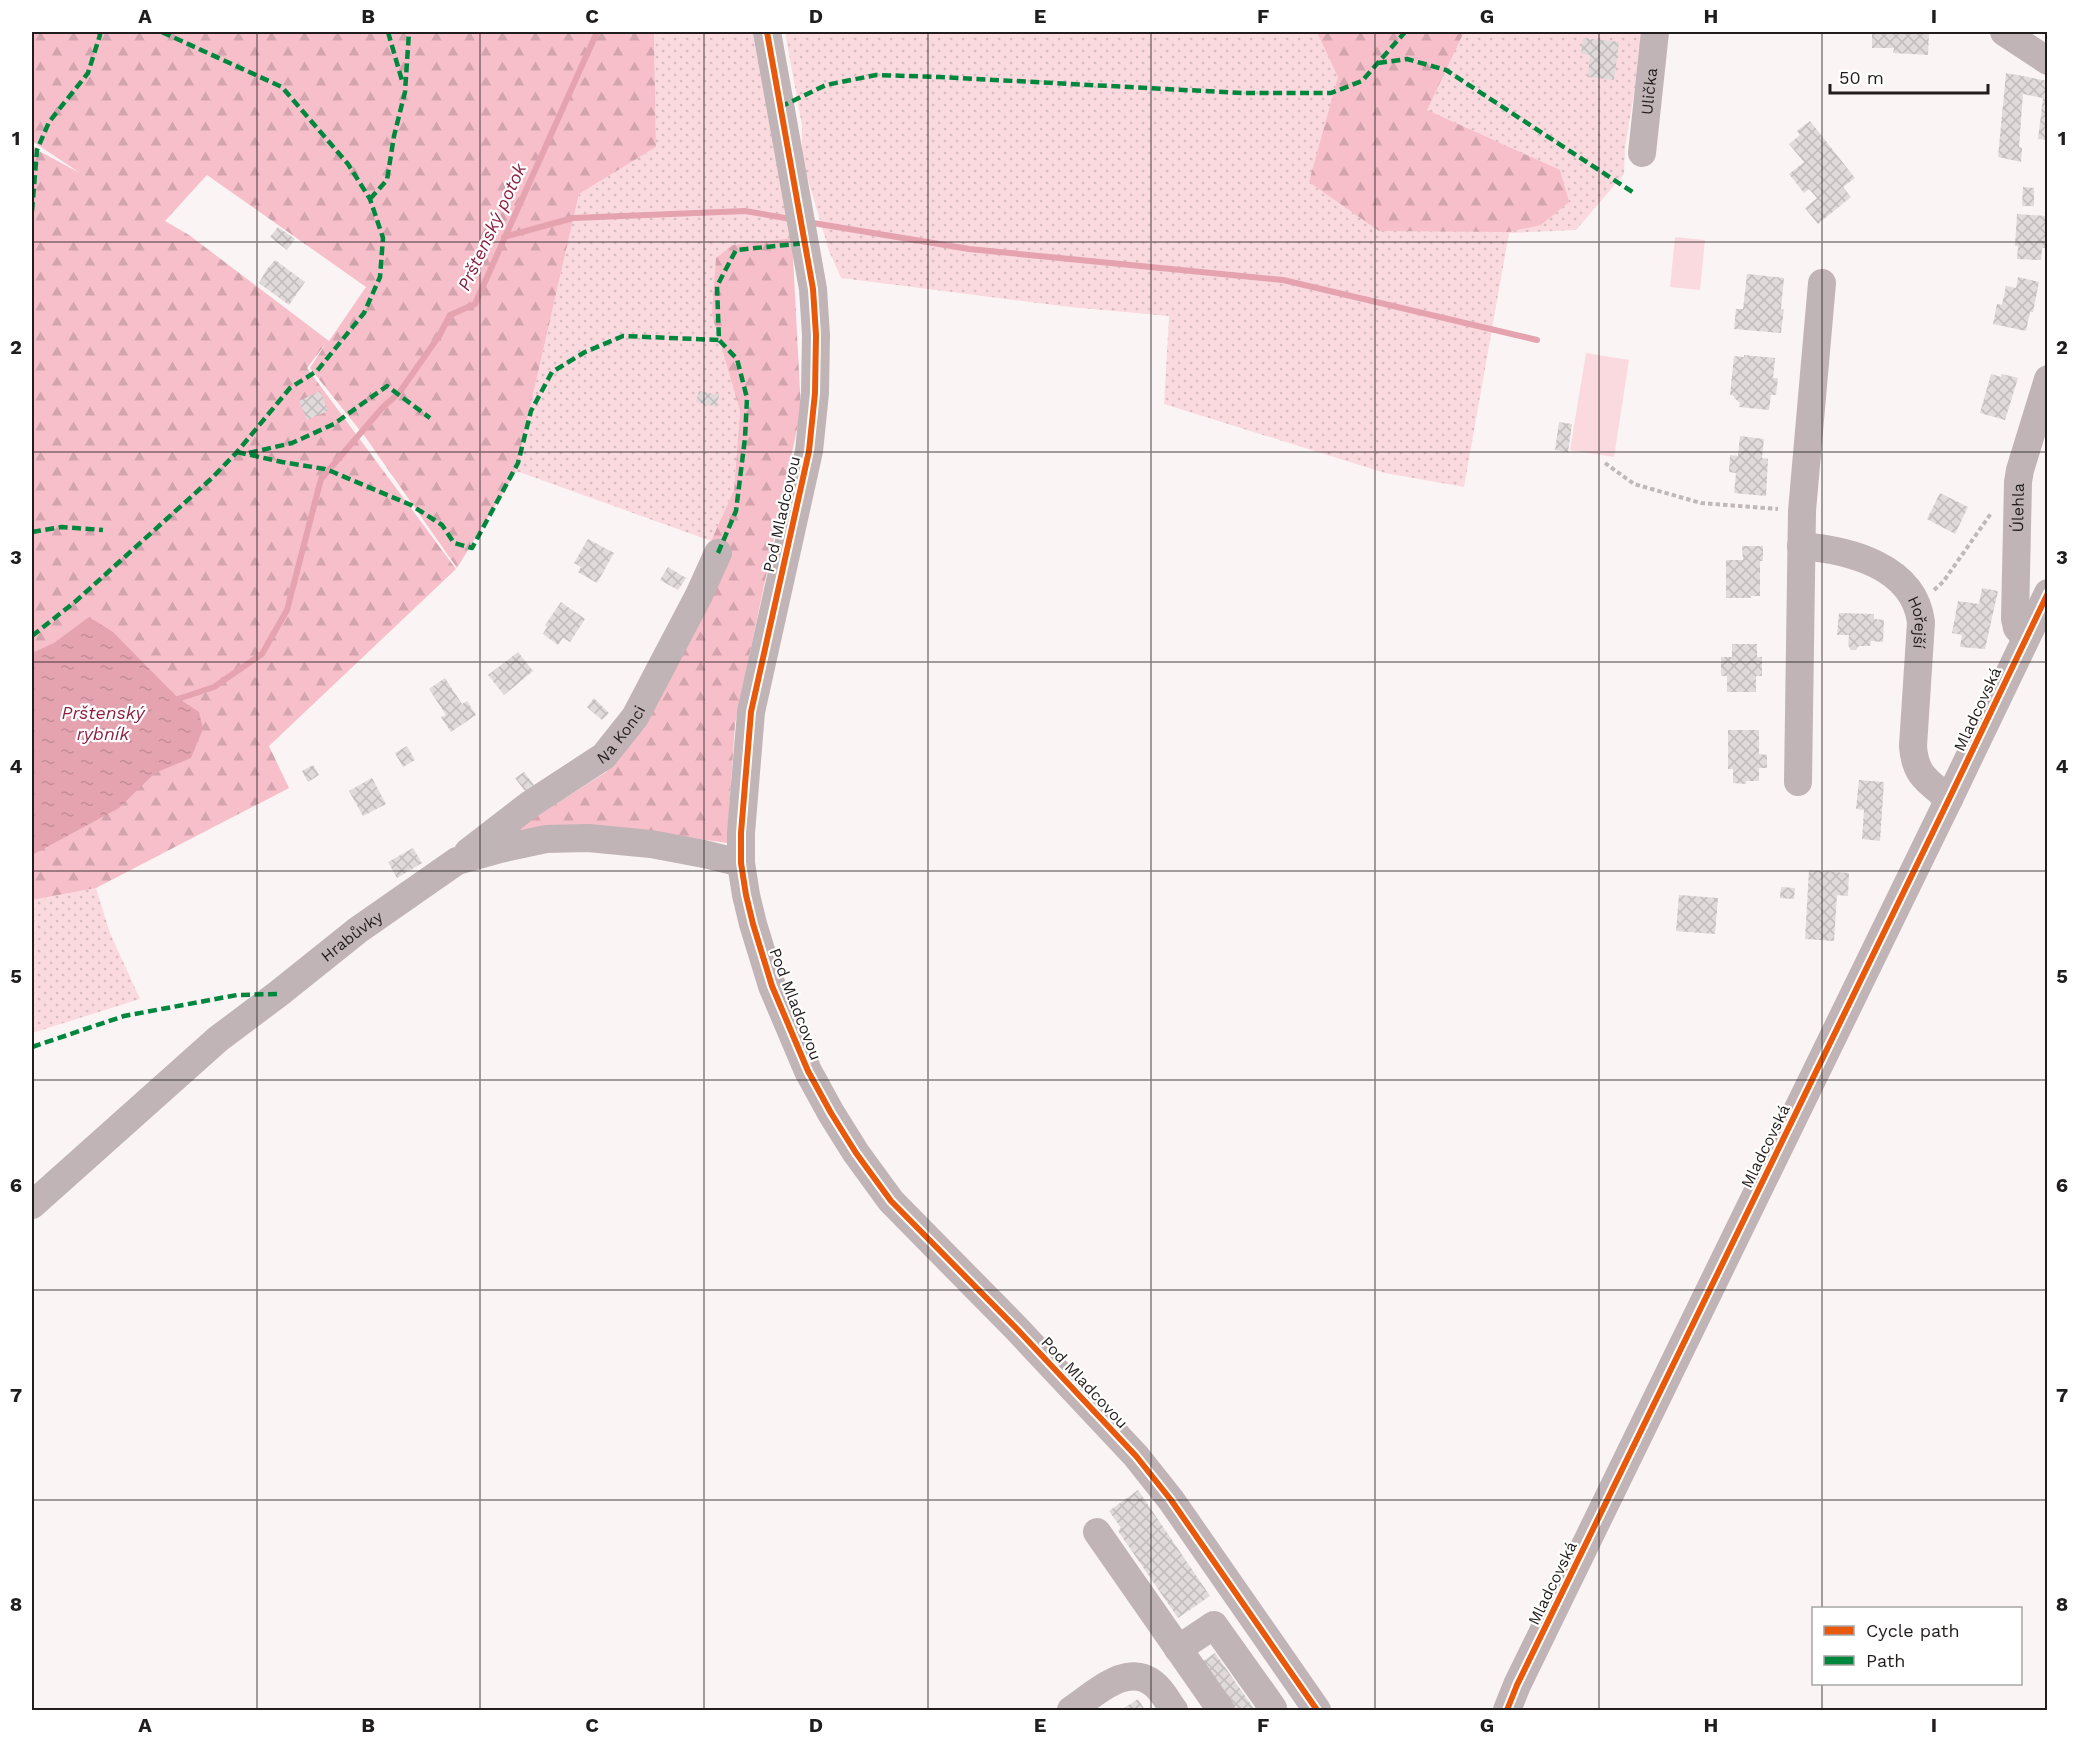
<svg xmlns="http://www.w3.org/2000/svg" width="2079" height="1742" font-family="'Work Sans',sans-serif">
<defs>
<pattern id="grass-dots" width="8" height="8" patternUnits="userSpaceOnUse" patternTransform="scale(1.5)"><rect width="8" height="8" fill="#fadadf"/><path d="M2 2h.1M6 6h.1" fill="none" stroke="#d6bbbf" stroke-width="1.8" stroke-linecap="round"/></pattern>
<pattern id="forest-firs" width="22" height="20" patternUnits="userSpaceOnUse" patternTransform="scale(1.5)"><rect width="22" height="20" fill="#f7bfca"/><path d="M5 1l3.5 6h-7zM16 11l3.5 6h-7z" fill="#d3a4ad"/></pattern>
<pattern id="water-ripples" width="26" height="14" patternUnits="userSpaceOnUse" patternTransform="scale(1.5)"><rect width="26" height="14" fill="#e5a3b0"/><path d="M2 4q2-2 4 0t4 0M15 11q2-2 4 0t4 0" fill="none" stroke="#c48c97"/></pattern>
<pattern id="building-cross-hatch" width="8" height="8" patternUnits="userSpaceOnUse" patternTransform="scale(1.5)"><rect width="8" height="8" fill="#e0dadb"/><path d="M0 0l8 8M0 8l8-8" fill="none" stroke="#c0bbbc"/></pattern>
</defs>
<rect width="100%" height="100%" fill="#fbf4f5"/>
<path fill="url(#grass-dots)" d="M 654,32 L 754,32 L 792,238 L 733,245 L 712,315 L 740,411 L 734,490 L 711,541 L 519,472 L 515,473 L 579,194 L 656,147 Z
M 785,32 L 1644,32 L 1625,148 L 1624,174 L 1576,230 L 1509,233 L 1464,487 L 1385,473 L 1164,404 L 1169,316 L 1070,307 L 841,278 L 829,251 L 802,159 L 802,126 Z
M 96,888 L 110,933 L 140,999 L 32,1033 L 32,900 Z"/>
<path fill="url(#forest-firs)" fill-rule="evenodd" d="M 32,32 L 654,32 L 656,147 L 579,194 L 515,473 L 457,568 L 366,438 L 310,368 L 326,343 L 307,368 L 456,569 L 269,746 L 289,788 L 96,888 L 32,900 L 32,145 L 37,150 L 80,173 L 32,141 ZM 207,175 L 366,287 L 329,341 L 189,235 L 165,221 Z
M 1317,32 L 1464,32 L 1427,110 L 1560,170 L 1569,202 L 1541,225 L 1509,232 L 1379,231 L 1309,182 L 1338,77 Z
M 792,238 L 801,410 L 735,724 L 727,843 L 606,826 L 503,838 L 606,772 L 667,680 L 711,541 L 734,490 L 740,411 L 712,315 L 716,258 L 733,245 Z"/>
<path fill="#fadadf" d="M 1675,237 L 1705,240 L 1700,290 L 1670,287 Z
M 1586,353 L 1629,360 L 1614,457 L 1570,450 Z"/>
<path fill="url(#water-ripples)" d="M 89,617 L 113,632 L 178,698 L 199,712 L 203,729 L 191,758 L 155,773 L 119,808 L 32,855 L 32,653 L 54,643 Z"/>
<g fill="none" stroke-linecap="round" stroke-linejoin="round">
<path stroke="#e5a3b0" stroke-width="6" d="M 807,222 L 969,249 L 1283,280 L 1537,340
M 504,237 L 573,218 L 745,211 L 791,219
M 172,701 L 214,687 L 262,654 L 287,610 L 321,479 L 383,407 L 399,393 L 439,336 L 450,315 L 475,304 L 597,32"/>
</g>
<path fill="url(#building-cross-hatch)" d="M 1872,32 L 1929,32 L 1928,55 L 1893,53 L 1894,48 L 1872,48 Z
M 1583,38 L 1619,42 L 1614,80 L 1588,77 L 1590,55 L 1581,54 Z
M 2006,73 L 2048,81 L 2048,140 L 2038,139 L 2043,98 L 2023,94 L 2019,147 L 2022,148 L 2021,162 L 1998,157 Z
M 1810,121 L 1855,178 L 1843,187 L 1851,197 L 1818,224 L 1805,208 L 1817,198 L 1809,189 L 1804,193 L 1789,174 L 1804,162 L 1789,144 L 1800,135 L 1797,131 Z
M 2023,187 L 2034,188 L 2034,206 L 2022,206 Z
M 2017,214 L 2047,216 L 2045,248 L 2042,248 L 2041,260 L 2017,259 L 2018,246 L 2015,246 Z
M 278,227 L 295,239 L 287,250 L 270,237 Z
M 275,260 L 305,282 L 289,305 L 259,283 L 267,269 Z
M 1747,274 L 1784,278 L 1781,309 L 1784,309 L 1781,333 L 1734,329 L 1736,309 L 1743,309 Z
M 2018,277 L 2039,282 L 2033,312 L 2030,312 L 2026,331 L 1993,324 L 1997,304 L 2002,305 L 2006,286 L 2016,288 Z
M 1744,355 L 1775,358 L 1773,378 L 1778,378 L 1776,395 L 1771,395 L 1769,410 L 1739,407 L 1740,403 L 1734,398 L 1734,396 L 1730,395 L 1734,356 L 1744,357 Z
M 1991,374 L 2001,377 L 2002,374 L 2018,378 L 2005,420 L 1980,413 Z
M 320,391 L 328,411 L 307,420 L 299,401 Z
M 699,391 L 719,395 L 717,407 L 696,402 Z
M 1559,422 L 1572,424 L 1568,452 L 1555,450 Z
M 1740,436 L 1764,439 L 1762,458 L 1768,459 L 1766,496 L 1734,493 L 1736,473 L 1729,472 L 1730,455 L 1738,456 Z
M 1940,493 L 1968,507 L 1955,534 L 1927,519 Z
M 588,539 L 614,553 L 597,583 L 578,572 L 581,567 L 574,563 Z
M 1742,546 L 1763,546 L 1763,561 L 1760,561 L 1760,596 L 1751,596 L 1751,598 L 1726,598 L 1726,560 L 1743,560 Z
M 668,567 L 686,578 L 678,590 L 660,580 Z
M 1982,588 L 1998,591 L 1985,649 L 1960,647 L 1962,635 L 1952,633 L 1958,601 L 1979,604 Z
M 561,602 L 585,619 L 570,642 L 563,638 L 558,645 L 543,634 L 547,627 L 545,625 Z
M 1839,613 L 1874,614 L 1874,619 L 1884,620 L 1883,642 L 1871,641 L 1870,646 L 1859,646 L 1856,650 L 1851,650 L 1848,645 L 1849,635 L 1837,635 Z
M 1732,644 L 1757,644 L 1757,657 L 1762,657 L 1762,676 L 1756,676 L 1756,692 L 1727,692 L 1727,676 L 1721,676 L 1721,657 L 1732,657 Z
M 518,652 L 533,671 L 504,695 L 488,675 Z
M 445,678 L 462,704 L 467,701 L 476,715 L 451,732 L 441,717 L 446,715 L 429,689 Z
M 594,698 L 609,713 L 602,720 L 587,707 Z
M 1728,730 L 1759,730 L 1759,754 L 1767,755 L 1767,768 L 1759,768 L 1759,781 L 1746,781 L 1746,784 L 1733,783 L 1733,769 L 1728,769 Z
M 407,746 L 415,760 L 403,767 L 395,753 Z
M 313,765 L 319,775 L 308,782 L 302,771 Z
M 524,772 L 534,785 L 525,791 L 515,778 Z
M 372,778 L 386,804 L 363,816 L 349,791 Z
M 1859,780 L 1884,782 L 1880,841 L 1862,839 L 1864,810 L 1856,809 Z
M 413,848 L 422,863 L 397,878 L 388,862 Z
M 1809,870 L 1849,873 L 1848,896 L 1837,895 L 1834,941 L 1805,939 Z
M 1781,887 L 1795,888 L 1794,899 L 1780,898 Z
M 1679,895 L 1718,898 L 1715,934 L 1676,931 Z
M 1138,1490 L 1210,1596 L 1178,1618 L 1118,1531 L 1121,1528 L 1109,1511 Z
M 1215,1653 L 1255,1710 L 1229,1710 L 1197,1665 Z
M 1138,1699 L 1145,1710 L 1121,1710 Z"/>
<g fill="none" stroke-linecap="round" stroke-linejoin="round">
<path stroke="#c1b8b9" stroke-width="4" stroke-dasharray="4.5 3" stroke-linecap="butt" d="M 1605,463 L 1634,484 L 1701,503 L 1778,509
M 1934,590 L 1943,582 L 1992,512"/>
<g stroke="#c0b4b6" stroke-width="28">
<path d="M 767,32 L 813,289 L 816,335 L 815,393 L 809,451 L 751,712 L 741,833 L 741,863 L 746,895 L 753,924 L 772,986 L 808,1071 L 831,1113 L 856,1153 L 891,1201 L 1017,1329 L 1136,1456 L 1171,1500 L 1317,1710"/>
<path d="M 2004,32 L 2048,61"/>
<path id="s1" d="M 1642,153 L 1655,32"/>
<path id="s2" d="M 1801,546 C 1849,550 1914,566 1921,622 L 1913,746 C 1915,776 1928,781 1949,799"/>
<path id="s3" d="M 2026,638 L 2017,628 L 2015,619 L 2018,482 L 2020,470 L 2048,379"/>
<path d="M 1798,782 L 1802,511 L 1822,283"/>
<path id="s4" d="M 468,852 L 529,805 L 604,756 L 635,717 L 699,595 L 718,553"/>
<path id="s5" d="M 32,1205 L 218,1039 L 278,994 L 358,930 L 457,861 L 500,849 L 546,839 L 588,838 L 651,844 L 704,854 L 741,863"/>
<path d="M 1097,1532 L 1221,1710"/>
<path d="M 1178,1649 L 1214,1625 L 1273,1708 L 1269,1710"/>
<path d="M 1071,1710 C 1094,1695 1127,1661 1154,1684 C 1162,1690 1168,1702 1174,1710"/>
<path d="M 1507,1710 L 1517,1685 L 1949,799 L 2048,593"/>
</g>
<path stroke="#00873e" stroke-width="4.5" stroke-dasharray="9 4.5" stroke-linecap="butt" d="M 388,32 L 403,84
M 1378,63 L 1407,59 L 1446,70 L 1634,193
M 780,107 L 826,85 L 876,75 L 939,77 L 1242,93 L 1331,93 L 1362,81 L 1405,32
M 370,199 L 387,180 L 394,136 L 405,92 L 409,32
M 32,211 L 37,150 L 49,122 L 88,73 L 100,35 L 99,32
M 237,452 L 282,462 L 325,469 L 333,472 L 411,505 L 442,525 L 454,543 L 472,548 L 518,463 L 531,411 L 552,372 L 585,352 L 623,336 L 719,340
M 249,453 L 292,443 L 334,424 L 387,386 L 430,418
M 32,532 L 62,527 L 103,530
M 718,553 L 736,511 L 745,438 L 747,398 L 737,359 L 719,340 L 717,286 L 736,250 L 805,243
M 32,636 L 76,601 L 212,478 L 237,452 L 290,388 L 317,371 L 364,313 L 380,277 L 383,238 L 370,199 L 348,164 L 282,87 L 162,32
M 32,1047 L 124,1016 L 237,995 L 278,994"/>
<defs>
<path id="cycleway" d="M 767,32 L 813,289 L 816,335 L 815,393 L 809,451 L 751,712 L 741,833 L 741,863 L 746,895 L 753,924 L 772,986 L 808,1071 L 831,1113 L 856,1153 L 891,1201 L 1017,1329 L 1136,1456 L 1171,1500 L 1317,1710
M 1507,1710 L 1517,1685 L 1949,799 L 2048,593"/>
</defs>
<use href="#cycleway" stroke="#fff" stroke-width="10"/>
<use href="#cycleway" stroke="#e8590c" stroke-width="6"/>
</g>
<path fill="none" stroke="#221d1d" stroke-width="1.5" stroke-opacity="0.55" d="M 257,32 L 257,1710M 480,32 L 480,1710M 704,32 L 704,1710M 928,32 L 928,1710M 1151,32 L 1151,1710M 1375,32 L 1375,1710M 1599,32 L 1599,1710M 1822,32 L 1822,1608M 32,242 L 2048,242M 32,452 L 2048,452M 32,662 L 2048,662M 32,871 L 2048,871M 32,1080 L 2048,1080M 32,1290 L 2048,1290M 32,1500 L 2048,1500M 1822,1684 L 1822,1710"/>
<g text-anchor="middle" stroke-width="4.5" stroke-linejoin="round" paint-order="stroke">
<g font-size="16" fill="#221d1d" stroke="#fff">
<text dy="6" stroke="none"><textPath href="#s1" startOffset="62">Ulička</textPath></text>
<text dy="6" stroke="none"><textPath href="#s3" startOffset="134">Úlehla</textPath></text>
<text transform="translate(781 514) rotate(-77)" y="6">Pod Mladcovou</text>
<text dy="6" stroke="none"><textPath href="#s2" startOffset="154">Hořejší</textPath></text>
<text transform="translate(1977 709) rotate(-65)" y="6">Mladcovská</text>
<text dy="6" stroke="none"><textPath href="#s4" startOffset="194">Na Konci</textPath></text>
<text dy="6" stroke="none"><textPath href="#s5" startOffset="418">Hrabůvky</textPath></text>
<text transform="translate(796 1004) rotate(69)" y="6">Pod Mladcovou</text>
<text transform="translate(1765 1146) rotate(-64)" y="6">Mladcovská</text>
<text transform="translate(1085 1382) rotate(47)" y="6">Pod Mladcovou</text>
<text transform="translate(1552 1583) rotate(-64)" y="6">Mladcovská</text>
</g>
<g font-size="18" font-style="italic" fill="#8d2041" stroke="#fff">
<text transform="translate(492 227) rotate(-65)" y="6">Prštenský potok</text>
<text x="103" y="719">Prštenský<tspan x="103" dy="21">rybník</tspan></text>
</g>
</g>
<rect width="2079" height="1742" fill="none" stroke="#ffffff" stroke-width="66"/>
<rect x="1812" y="1607" width="210" height="78" fill="#ffffff" stroke="#a7a5a5" stroke-width="1.5"/>
<rect x="1824" y="1626" width="30" height="9" fill="#e8590c" stroke="#a7a5a5" stroke-width="1.5"/>
<text x="1866" y="1637" font-size="18" fill="#221d1d">Cycle path</text>
<rect x="1824" y="1656" width="30" height="9" fill="#00873e" stroke="#a7a5a5" stroke-width="1.5"/>
<text x="1866" y="1667" font-size="18" fill="#221d1d">Path</text>
<path d="M1830 84v9h158v-9" fill="none" stroke="#221d1d" stroke-width="3"/>
<text x="1839" y="84" font-size="18" fill="#221d1d" stroke="#ffffff" stroke-width="4.5" paint-order="stroke">50 m</text>
<rect x="33" y="33" width="2013" height="1676" fill="none" stroke="#221d1d" stroke-width="2"/>
<g font-size="20" text-anchor="middle" font-weight="bold" fill="#221d1d">
<text x="145" y="23">A</text>
<text x="368" y="23">B</text>
<text x="592" y="23">C</text>
<text x="816" y="23">D</text>
<text x="1040" y="23">E</text>
<text x="1263" y="23">F</text>
<text x="1487" y="23">G</text>
<text x="1711" y="23">H</text>
<text x="1934" y="23">I</text>
<text x="16" y="145">1</text>
<text x="2062" y="145">1</text>
<text x="16" y="354">2</text>
<text x="2062" y="354">2</text>
<text x="16" y="564">3</text>
<text x="2062" y="564">3</text>
<text x="16" y="773">4</text>
<text x="2062" y="773">4</text>
<text x="16" y="983">5</text>
<text x="2062" y="983">5</text>
<text x="16" y="1192">6</text>
<text x="2062" y="1192">6</text>
<text x="16" y="1402">7</text>
<text x="2062" y="1402">7</text>
<text x="16" y="1611">8</text>
<text x="2062" y="1611">8</text>
<text x="145" y="1732">A</text>
<text x="368" y="1732">B</text>
<text x="592" y="1732">C</text>
<text x="816" y="1732">D</text>
<text x="1040" y="1732">E</text>
<text x="1263" y="1732">F</text>
<text x="1487" y="1732">G</text>
<text x="1711" y="1732">H</text>
<text x="1934" y="1732">I</text>
</g>
</svg>
